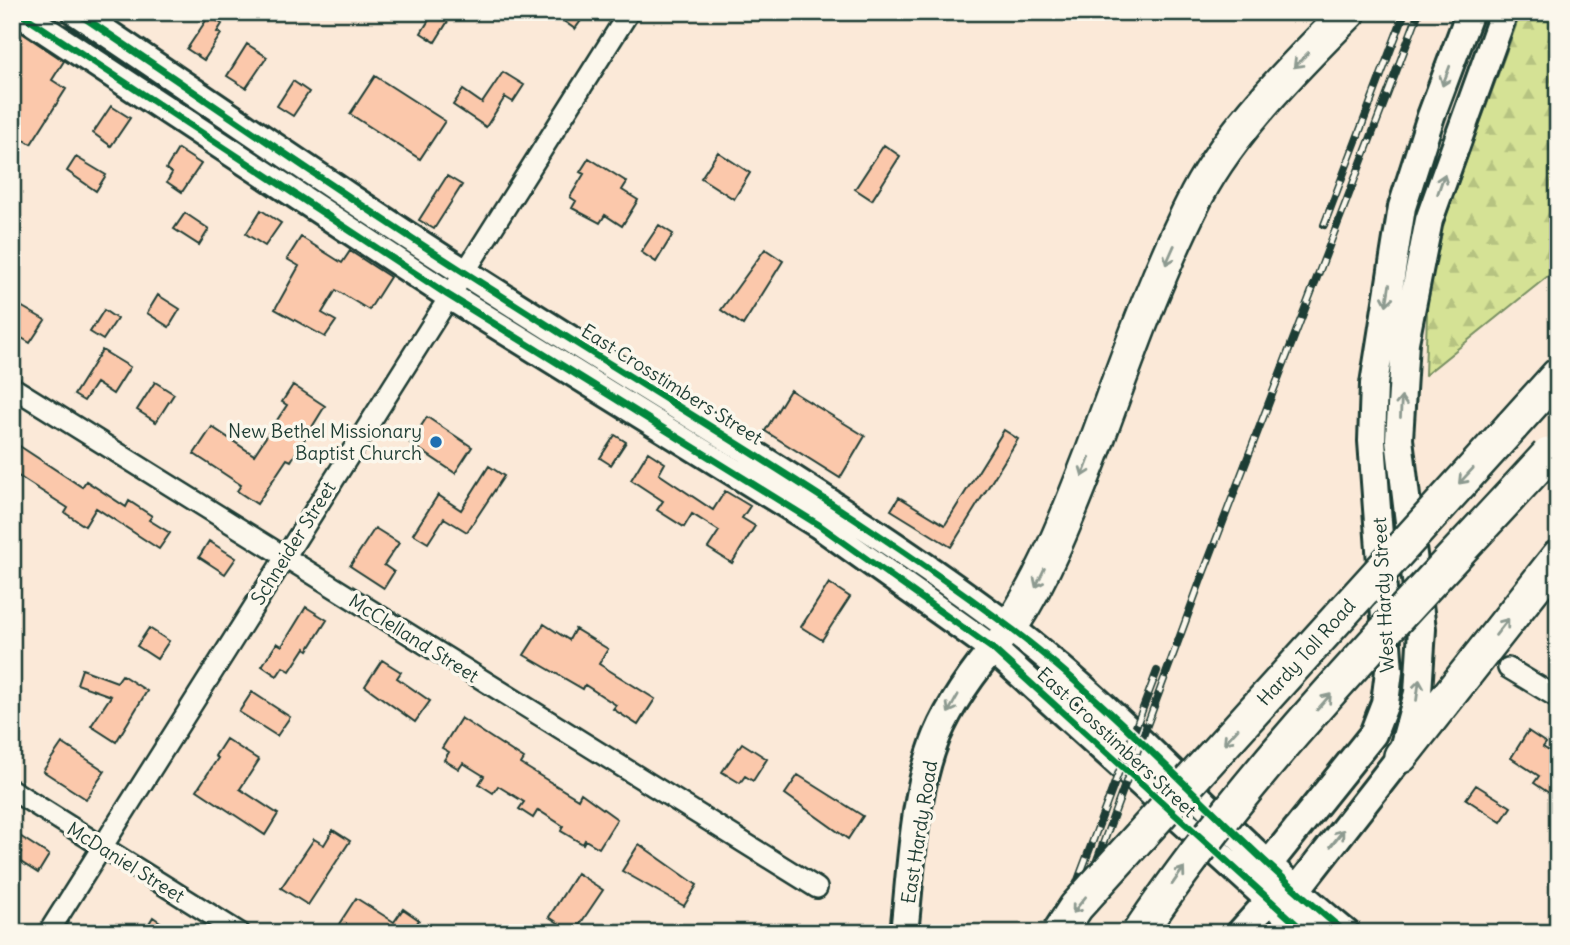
<svg xmlns="http://www.w3.org/2000/svg" width="1570" height="945" font-family="Delius,sans-serif">
<defs>
<pattern id="forest-firs" width="22" height="20" patternUnits="userSpaceOnUse" patternTransform="scale(1.75)"><rect width="22" height="20" fill="#d5e295"/><path d="M5 1l3.5 6h-7zM16 11l3.5 6h-7z" fill="#b6c381"/></pattern>
</defs>
<rect width="100%" height="100%" fill="#fbe9d8"/>
<filter id="ink" filterUnits="userSpaceOnUse"><feTurbulence type="fractalNoise" baseFrequency=".0143" numOctaves="2"/><feDisplacementMap in="SourceGraphic" scale="14" xChannelSelector="R" yChannelSelector="G"/><feConvolveMatrix kernelMatrix="1 2 1 2 8 2 1 2 1" color-interpolation-filters="sRGB"/></filter>
<g filter="url(#ink)">
<path fill="url(#forest-firs)" stroke="#7a9064" stroke-width="2" d="M 1521,12 L 1558,12 L 1558,268 L 1425,375 L 1428,282 L 1436,243 Z"/>
<path fill="#fbc8ab" stroke="#1f3d34" stroke-width="2" d="M 434,12 L 448,21 L 435,42 L 421,33 Z
M 551,12 L 587,12 L 575,29 Z
M 209,16 L 222,24 L 217,32 L 221,34 L 204,60 L 187,49 Z
M 19,31 L 64,61 L 52,80 L 66,89 L 31,144 L 12,132 L 12,41 Z
M 247,44 L 267,57 L 246,88 L 227,76 Z
M 503,72 L 524,85 L 513,102 L 505,97 L 486,127 L 453,105 L 463,90 L 482,103 Z
M 375,76 L 445,121 L 420,159 L 350,114 Z
M 293,81 L 309,92 L 293,116 L 277,106 Z
M 111,106 L 130,118 L 111,146 L 93,133 Z
M 884,145 L 900,156 L 872,200 L 855,189 Z
M 178,149 L 201,164 L 182,192 L 167,182 L 172,173 L 166,169 Z
M 718,152 L 750,173 L 734,199 L 701,178 Z
M 76,157 L 106,175 L 96,191 L 67,171 Z
M 589,158 L 627,182 L 622,190 L 638,200 L 622,226 L 605,215 L 600,223 L 572,208 L 576,201 L 570,197 L 584,174 L 580,172 Z
M 447,176 L 462,185 L 434,229 L 419,220 Z
M 261,210 L 281,223 L 265,246 L 246,234 Z
M 185,213 L 209,229 L 199,245 L 174,229 Z
M 659,225 L 673,234 L 656,262 L 641,252 Z
M 301,237 L 342,263 L 350,251 L 390,277 L 369,310 L 336,290 L 322,313 L 336,321 L 325,337 L 275,309 L 299,266 L 287,259 Z
M 765,249 L 783,261 L 743,325 L 721,310 Z
M 158,295 L 180,309 L 169,327 L 147,313 Z
M 12,301 L 45,320 L 30,343 L 12,332 Z
M 104,310 L 117,319 L 103,340 L 90,332 Z
M 102,350 L 130,367 L 113,394 L 96,383 L 84,401 L 74,395 Z
M 155,382 L 174,394 L 156,422 L 137,410 Z
M 293,385 L 325,406 L 291,461 L 287,459 L 257,504 L 237,491 L 241,485 L 194,454 L 212,427 L 254,455 L 287,405 L 282,402 Z
M 790,390 L 865,436 L 840,478 L 765,431 Z
M 427,417 L 472,447 L 455,473 L 410,443 Z
M 1004,430 L 1018,439 L 951,547 L 891,510 L 899,497 L 945,525 Z
M 615,435 L 626,442 L 611,465 L 600,458 Z
M 12,441 L 82,487 L 86,481 L 126,507 L 129,501 L 152,516 L 149,520 L 170,533 L 159,549 L 96,508 L 85,526 L 65,513 L 68,508 L 12,472 Z
M 648,452 L 665,463 L 659,474 L 713,510 L 725,491 L 750,506 L 742,518 L 755,526 L 732,563 L 708,548 L 719,531 L 692,514 L 684,527 L 657,510 L 663,501 L 631,480 Z
M 489,466 L 504,476 L 467,532 L 444,518 L 428,543 L 413,534 L 438,495 L 461,510 Z
M 375,528 L 399,543 L 384,565 L 394,572 L 384,588 L 350,566 Z
M 209,541 L 236,558 L 225,574 L 199,557 Z
M 829,583 L 850,597 L 822,640 L 801,627 Z
M 306,607 L 327,620 L 308,650 L 305,648 L 290,671 L 283,667 L 277,676 L 262,666 L 277,643 L 282,646 Z
M 544,624 L 569,640 L 575,629 L 608,649 L 599,664 L 655,699 L 638,725 L 613,709 L 616,705 L 585,685 L 583,689 L 524,655 Z
M 149,628 L 169,641 L 157,659 L 137,646 Z
M 382,660 L 401,672 L 397,678 L 430,701 L 415,722 L 365,686 Z
M 82,669 L 117,682 L 122,675 L 147,691 L 116,742 L 91,726 L 111,696 L 77,684 Z
M 252,692 L 290,717 L 277,736 L 239,712 Z
M 461,718 L 524,759 L 521,764 L 578,799 L 581,793 L 617,819 L 599,848 L 585,840 L 583,844 L 561,831 L 563,826 L 538,810 L 533,818 L 519,809 L 524,802 L 498,786 L 493,793 L 479,784 L 484,776 L 463,763 L 459,769 L 444,760 L 449,752 L 442,748 Z
M 1528,731 L 1546,743 L 1543,747 L 1558,757 L 1558,799 L 1534,783 L 1539,776 L 1511,758 Z
M 226,739 L 259,760 L 240,789 L 278,814 L 265,835 L 197,790 L 218,758 L 215,756 Z
M 62,743 L 105,771 L 86,799 L 43,771 Z
M 742,743 L 767,759 L 753,781 L 745,776 L 740,783 L 722,772 Z
M 798,775 L 863,816 L 848,839 L 785,794 Z
M 1476,785 L 1511,807 L 1501,822 L 1466,799 Z
M 333,830 L 350,841 L 308,905 L 281,888 L 314,839 L 324,845 Z
M 12,831 L 49,855 L 38,873 L 16,859 L 21,852 L 12,846 Z
M 639,844 L 697,885 L 684,906 L 622,871 Z
M 577,873 L 603,890 L 574,933 L 549,917 Z
M 356,898 L 394,922 L 403,909 L 419,920 L 411,933 L 352,933 L 339,924 Z
M 153,917 L 176,933 L 143,933 Z"/>
<g fill="none" stroke-linecap="round" stroke-linejoin="round">
<defs>
<path id="minor" d="M 12,387 L 817,888
M 1508,668 L 1558,698
M 12,790 L 240,933
M 48,933 L 629,12"/>
<path id="secondary" d="M 18,12 L 448,295 L 819,525 L 993,649 L 1306,933
M 76,12 C 216,106 354,203 497,293 C 670,404 848,506 1013,630 C 1132,721 1230,838 1346,933
M 1268,881 L 1268,865 L 1373,734 L 1385,703 L 1389,671 L 1372,441 L 1374,384 L 1402,207 L 1431,116 L 1470,12
M 904,933 C 911,871 913,794 937,736 C 952,700 977,667 1002,638
M 1240,933 L 1268,902 L 1295,892 L 1401,756 L 1418,693 L 1422,629 L 1399,439 L 1405,342 L 1429,220 L 1504,12"/>
<path id="motorway" d="M 1512,426 L 1558,375
M 1010,628 C 1046,573 1069,513 1093,451 C 1125,365 1155,277 1197,195 C 1231,130 1297,64 1349,12
M 1401,756 L 1558,557"/>
</defs>
<use href="#minor" stroke="#1f3d34" stroke-width="24"/>
<use href="#secondary" stroke="#1f3d34" stroke-width="32"/>
<use href="#motorway" stroke="#1f3d34" stroke-width="38"/>
<use href="#minor" stroke="#fbf7ec" stroke-width="19"/>
<use href="#secondary" stroke="#fbf7ec" stroke-width="26"/>
<use href="#motorway" stroke="#fbf7ec" stroke-width="33"/>
<defs>
<path id="rail" d="M 1324,225 L 1405,12
M 1058,933 L 1157,671
M 1070,933 L 1203,574 L 1419,12"/>
</defs>
<use href="#rail" stroke="#1f3d34" stroke-width="8"/>
<use href="#rail" stroke="#fbf7ec" stroke-width="5" stroke-dasharray="16" stroke-linecap="butt"/>
<defs>
<path id="motorway-bridge" d="M 1059,933 L 1076,907 L 1512,426
M 1139,933 C 1256,759 1407,609 1548,455"/>
</defs>
<use href="#motorway-bridge" stroke="#1f3d34" stroke-width="38" stroke-linecap="butt"/>
<use href="#motorway-bridge" stroke="#fbf7ec" stroke-width="33"/>
<defs>
<path id="cycleway" d="M 18,12 L 448,295 L 819,525 L 993,649 L 1306,933
M 76,12 C 216,106 354,203 497,293 C 670,404 848,506 1013,630 C 1132,721 1230,838 1346,933"/>
</defs>
<use href="#cycleway" stroke="#fbf7ec" stroke-width="11"/>
<use href="#cycleway" stroke="#00873e" stroke-width="7"/>
</g>
<defs><path id="oneway-shaft" d="M-6 0H5M1.5-3L5.5 0L1.5 3" fill="none" stroke-width="1.6" stroke-linecap="round" stroke-linejoin="round" transform="scale(1.75)"/></defs>
<g stroke="#8d9a90">
<use href="#oneway-shaft" transform="translate(1301 60) rotate(134)"/>
<use href="#oneway-shaft" transform="translate(1446 76) rotate(111)"/>
<use href="#oneway-shaft" transform="translate(1441 184) rotate(-71)"/>
<use href="#oneway-shaft" transform="translate(1170 255) rotate(114)"/>
<use href="#oneway-shaft" transform="translate(1388 295) rotate(99)"/>
<use href="#oneway-shaft" transform="translate(1401 407) rotate(-87)"/>
<use href="#oneway-shaft" transform="translate(1086 467) rotate(111)"/>
<use href="#oneway-shaft" transform="translate(1466 476) rotate(133)"/>
<use href="#oneway-shaft" transform="translate(1040 578) rotate(115)"/>
<use href="#oneway-shaft" transform="translate(1502 627) rotate(-52)"/>
<use href="#oneway-shaft" transform="translate(1418 690) rotate(-82)"/>
<use href="#oneway-shaft" transform="translate(1324 702) rotate(-49)"/>
<use href="#oneway-shaft" transform="translate(953 704) rotate(119)"/>
<use href="#oneway-shaft" transform="translate(1231 736) rotate(132)"/>
<use href="#oneway-shaft" transform="translate(1337 838) rotate(-52)"/>
<use href="#oneway-shaft" transform="translate(1178 876) rotate(-55)"/>
<use href="#oneway-shaft" transform="translate(1079 905) rotate(129)"/>
</g>
</g>
<circle fill="#1f6fb2" stroke="#fbf7ec" stroke-width="2.5" cx="436" cy="442" r="7"/>
<g text-anchor="middle" stroke-width="7" stroke-linejoin="round" paint-order="stroke">
<g font-size="19" fill="#1f3d34" stroke="#fbf7ec">
<text transform="translate(672 384) rotate(32)" y="7">East Crosstimbers Street</text>
<text transform="translate(293 543) rotate(-58)" y="7">Schneider Street</text>
<text transform="translate(1383 595) rotate(-93)" y="7">West Hardy Street</text>
<text transform="translate(414 638) rotate(32)" y="7">McClelland Street</text>
<text transform="translate(1306 652) rotate(-48)" y="7">Hardy Toll Road</text>
<text transform="translate(1117 742) rotate(43)" y="7">East Crosstimbers Street</text>
<text transform="translate(919 832) rotate(-81)" y="7">East Hardy Road</text>
<text transform="translate(126 862) rotate(32)" y="7">McDaniel Street</text>
</g>
<g font-size="19" fill="#1f3d34" stroke="#fbf7ec" text-anchor="end">
<text x="422" y="438">New Bethel Missionary<tspan x="422" dy="22">Baptist Church</tspan></text>
</g>
</g>
<rect width="1570" height="945" fill="none" stroke="#fbf7ec" stroke-width="42"/>
<rect x="21" y="21" width="1528" height="903" fill="none" stroke="#1f3d34" stroke-width="2.5" filter="url(#ink)"/>
</svg>
